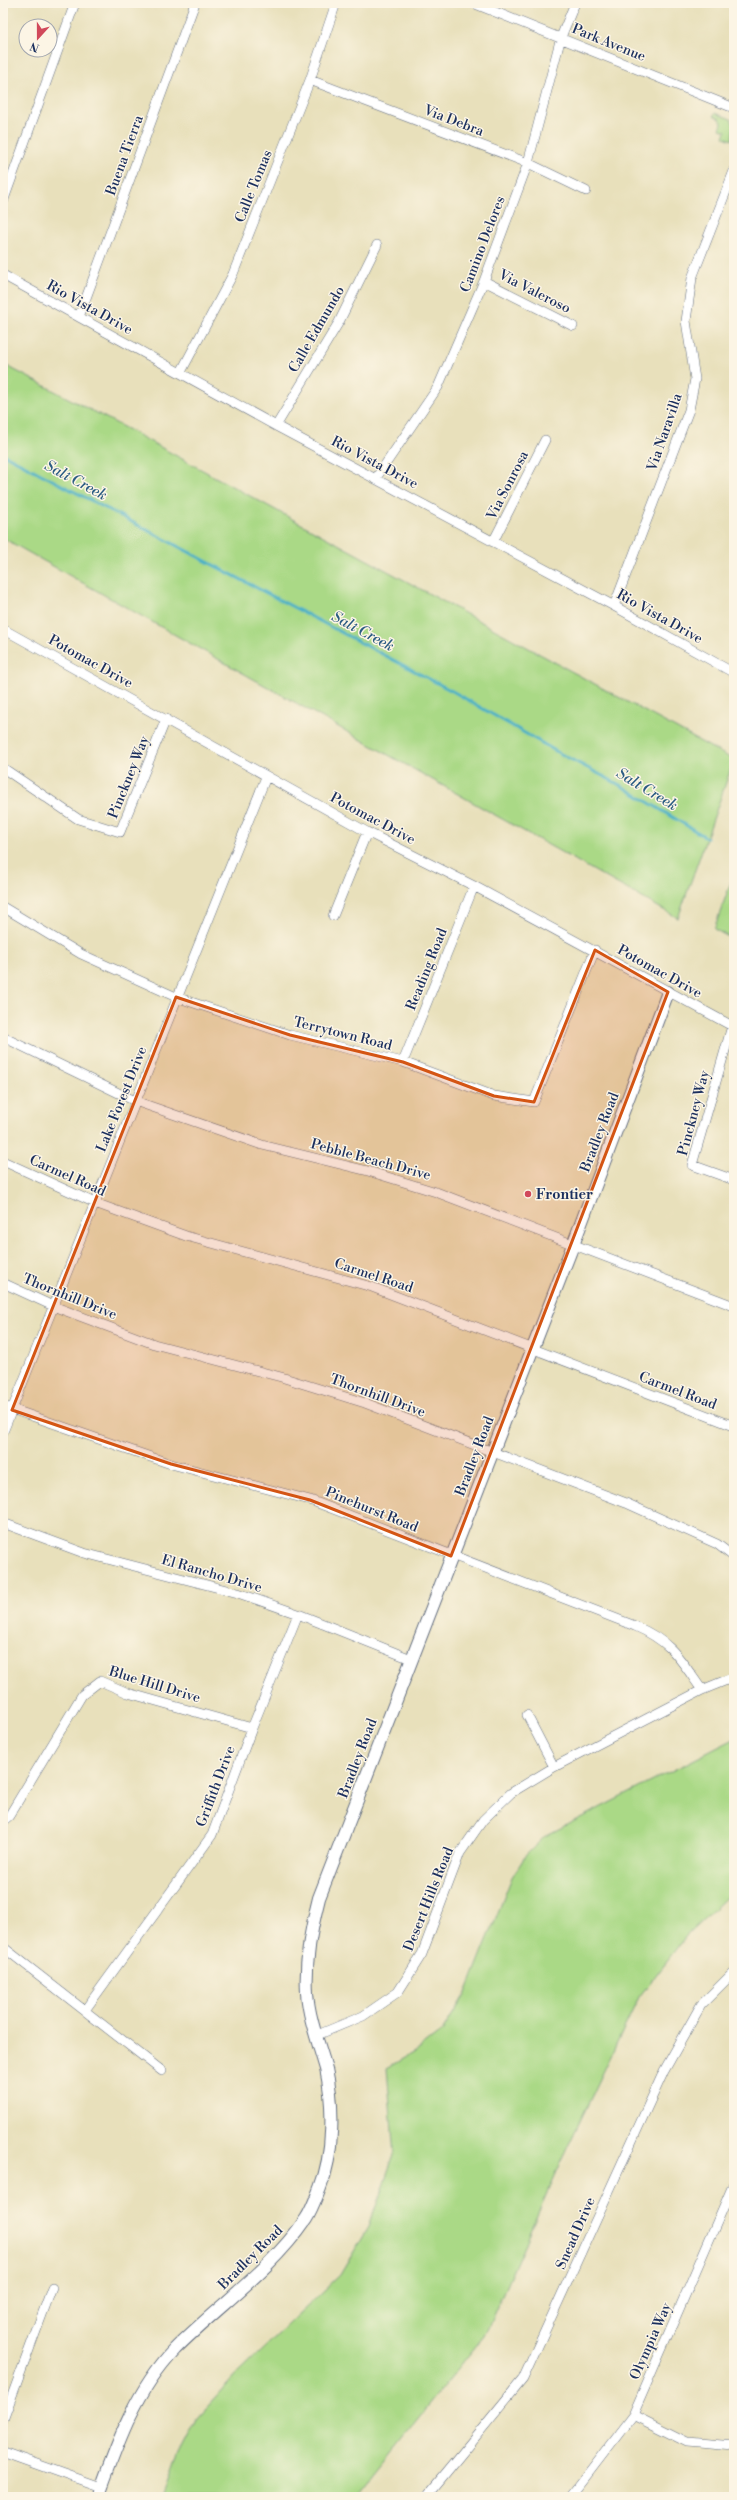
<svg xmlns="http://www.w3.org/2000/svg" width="737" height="2500" font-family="'Libre Bodoni',serif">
<rect width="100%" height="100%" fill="#fcf5e5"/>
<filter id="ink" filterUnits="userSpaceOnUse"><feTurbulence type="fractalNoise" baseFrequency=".025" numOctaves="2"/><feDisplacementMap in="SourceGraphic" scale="8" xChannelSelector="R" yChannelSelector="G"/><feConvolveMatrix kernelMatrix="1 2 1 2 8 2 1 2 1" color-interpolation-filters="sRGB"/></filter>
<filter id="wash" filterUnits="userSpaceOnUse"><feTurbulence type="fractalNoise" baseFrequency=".012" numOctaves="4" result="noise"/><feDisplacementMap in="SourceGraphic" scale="16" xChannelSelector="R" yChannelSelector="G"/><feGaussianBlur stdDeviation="0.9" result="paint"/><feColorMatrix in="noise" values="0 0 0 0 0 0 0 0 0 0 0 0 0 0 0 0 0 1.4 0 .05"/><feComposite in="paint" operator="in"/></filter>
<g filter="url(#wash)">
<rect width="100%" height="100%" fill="#e8e0bb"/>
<path fill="#aad986" stroke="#628472" d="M 715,113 L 731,119 L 734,125 L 732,140 L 724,137 L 726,131 L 720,129 L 722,123 L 720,119 L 713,116 Z
M 3,364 L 129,430 L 734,760 L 678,918 L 3,538 Z
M 734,874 L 734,940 L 714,929 Z
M 734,1739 L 734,1890 L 686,1936 L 639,1997 L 561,2161 L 484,2336 L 355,2497 L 163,2497 L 179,2454 L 198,2417 L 238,2373 L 340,2275 L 369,2226 L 394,2155 L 387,2068 L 416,2051 L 443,2030 L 467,1991 L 512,1877 L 526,1855 L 545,1836 Z"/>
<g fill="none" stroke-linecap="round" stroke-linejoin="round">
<path stroke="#49b0c8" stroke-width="3" d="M 3,454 L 454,692 L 559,753 L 620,785 L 707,838"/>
</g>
</g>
<g filter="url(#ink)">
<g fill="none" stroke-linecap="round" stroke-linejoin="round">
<defs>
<path id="street" d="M 473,3 L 734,108
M 310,80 L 528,163 L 586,191
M 3,202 L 75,3
M 3,275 L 276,426 L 614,606 L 734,673
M 484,281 L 573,326
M 79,317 L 195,3
M 181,372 L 233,274 L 310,80 L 336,3
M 276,426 L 339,322 L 377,245
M 376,478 L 438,387 L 484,281 L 528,163 L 561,37 L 575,3
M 493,542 L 545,440
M 614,606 L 689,410 L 695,379 L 686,321 L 692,278 L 734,171
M 3,629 L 367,832 L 474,886 L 734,1027
M 3,768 L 78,819 L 120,832 L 166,719
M 3,907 L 81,954 L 176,997 L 290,1035 L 403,1062 L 494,1096 L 534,1102 L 595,950
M 333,916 L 367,832
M 732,1026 L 692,1165 L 734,1180
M 3,1037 L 135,1101 L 262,1145 L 368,1171 L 436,1192 L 734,1306
M 403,1062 L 474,886
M 3,1161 L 95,1203 L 186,1236 L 372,1287 L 734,1426
M 3,1283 L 53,1306 L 154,1344 L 281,1377 L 365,1403 L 626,1503 L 717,1544 L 734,1557
M 3,1406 L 171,1464 L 310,1500 L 635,1626 C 672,1642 680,1659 702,1690
M 3,1432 L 266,777
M 3,1523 L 84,1553 L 238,1593 L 298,1614 L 411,1659
M 527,1715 L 554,1767
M 3,1821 L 9,1816 L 82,1695 L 100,1681 L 128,1693 L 252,1728
M 3,1947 L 162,2071
M 85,2010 L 212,1835 L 252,1728 L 298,1614
M 315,2036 L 363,2016 L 398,1992 L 422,1954 L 460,1853 L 483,1820 L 511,1793 L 554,1767 L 702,1690 L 734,1677
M 633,2415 L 687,2442 L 734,2446
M 3,2420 L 52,2288
M 3,2452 L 101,2487
M 426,2497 L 523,2379 L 664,2071 L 701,2005 L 734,1972
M 570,2497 L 633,2415 L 734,2183"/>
<path id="secondary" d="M 98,2497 C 117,2444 135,2391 175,2349 C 218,2306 271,2270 306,2219 C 312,2210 316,2198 320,2188 C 334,2153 334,2105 326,2069 C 319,2044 309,2019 307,1993 C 305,1959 311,1930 319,1898 L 573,1245 L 668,992"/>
</defs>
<use href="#street" stroke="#636d7f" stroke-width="10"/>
<use href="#secondary" stroke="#636d7f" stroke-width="14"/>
<use href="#street" stroke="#fff" stroke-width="9"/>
<use href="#secondary" stroke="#fff" stroke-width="12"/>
</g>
</g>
<path fill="#d45514" fill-opacity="0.2" stroke="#d45514" stroke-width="3" stroke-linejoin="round" d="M 595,950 L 668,992 L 451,1556 L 310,1500 L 171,1464 L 12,1410 L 176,997 L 290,1035 L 403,1062 L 494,1096 L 534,1102 Z"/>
<circle fill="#d1495b" stroke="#fcf5e5" stroke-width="1.5" cx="528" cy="1194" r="4"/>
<g text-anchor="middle" stroke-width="3" stroke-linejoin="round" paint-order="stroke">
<g font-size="14" fill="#1b2f5e" stroke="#fcf5e5">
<text transform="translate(609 42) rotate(22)" y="5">Park Avenue</text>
<text transform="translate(454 120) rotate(21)" y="5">Via Debra</text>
<text transform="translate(124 155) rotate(-70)" y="5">Buena Tierra</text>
<text transform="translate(253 186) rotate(-68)" y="5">Calle Tomas</text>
<text transform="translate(482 244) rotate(-69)" y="5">Camino Delores</text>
<text transform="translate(535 291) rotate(27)" y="5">Via Valeroso</text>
<text transform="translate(90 307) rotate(29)" y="5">Rio Vista Drive</text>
<text transform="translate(316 329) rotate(-60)" y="5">Calle Edmundo</text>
<text transform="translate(664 432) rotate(-71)" y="5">Via Naravilla</text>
<text transform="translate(375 462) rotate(28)" y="5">Rio Vista Drive</text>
<text transform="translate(507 485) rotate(-63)" y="5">Via Sonrosa</text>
<text transform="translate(660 616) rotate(29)" y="5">Rio Vista Drive</text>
<text transform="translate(91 661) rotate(29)" y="5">Potomac Drive</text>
<text transform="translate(128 777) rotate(-68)" y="5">Pinckney Way</text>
<text transform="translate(373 818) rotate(28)" y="5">Potomac Drive</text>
<text transform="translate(426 969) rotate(-68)" y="5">Reading Road</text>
<text transform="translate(660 971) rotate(29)" y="5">Potomac Drive</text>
<text transform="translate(343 1033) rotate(14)" y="5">Terrytown Road</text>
<text transform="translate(121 1099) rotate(-68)" y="5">Lake Forest Drive</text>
<text transform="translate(693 1113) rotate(-75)" y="5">Pinckney Way</text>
<text transform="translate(599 1132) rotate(-69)" y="5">Bradley Road</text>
<text transform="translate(371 1159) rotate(15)" y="5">Pebble Beach Drive</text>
<text transform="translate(68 1175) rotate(24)" y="5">Carmel Road</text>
<text transform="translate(374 1275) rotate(18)" y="5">Carmel Road</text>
<text transform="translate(70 1296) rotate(22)" y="5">Thornhill Drive</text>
<text transform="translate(678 1390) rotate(21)" y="5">Carmel Road</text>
<text transform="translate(378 1395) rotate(20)" y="5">Thornhill Drive</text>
<text transform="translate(474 1456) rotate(-69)" y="5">Bradley Road</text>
<text transform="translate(372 1509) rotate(22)" y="5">Pinehurst Road</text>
<text transform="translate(212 1573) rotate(16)" y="5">El Rancho Drive</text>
<text transform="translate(155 1684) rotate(17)" y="5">Blue Hill Drive</text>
<text transform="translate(357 1758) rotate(-69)" y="5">Bradley Road</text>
<text transform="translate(215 1786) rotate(-69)" y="5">Griffith Drive</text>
<text transform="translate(428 1899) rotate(-68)" y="5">Desert Hills Road</text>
<text transform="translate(575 2233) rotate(-66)" y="5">Snead Drive</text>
<text transform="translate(250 2257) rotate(-45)" y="5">Bradley Road</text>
<text transform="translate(650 2341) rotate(-66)" y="5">Olympia Way</text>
</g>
<g font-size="14" font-weight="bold" fill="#1b2f5e" stroke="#fcf5e5" text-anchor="start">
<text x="536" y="1199">Frontier</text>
</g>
<g font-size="15" font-style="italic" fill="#2b5c83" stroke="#fcf5e5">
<text transform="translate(76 480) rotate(28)" y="5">Salt Creek</text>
<text transform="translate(363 631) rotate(28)" y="5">Salt Creek</text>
<text transform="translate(647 789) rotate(31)" y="5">Salt Creek</text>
</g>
</g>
<rect width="737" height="2500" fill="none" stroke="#fcf5e5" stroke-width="16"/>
<g transform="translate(38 38) rotate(201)"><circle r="19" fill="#fcf5e5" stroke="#a2a6af"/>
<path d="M0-3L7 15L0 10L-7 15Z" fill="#d1495b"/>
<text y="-6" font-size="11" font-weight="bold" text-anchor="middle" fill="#1b2f5e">N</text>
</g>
</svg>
